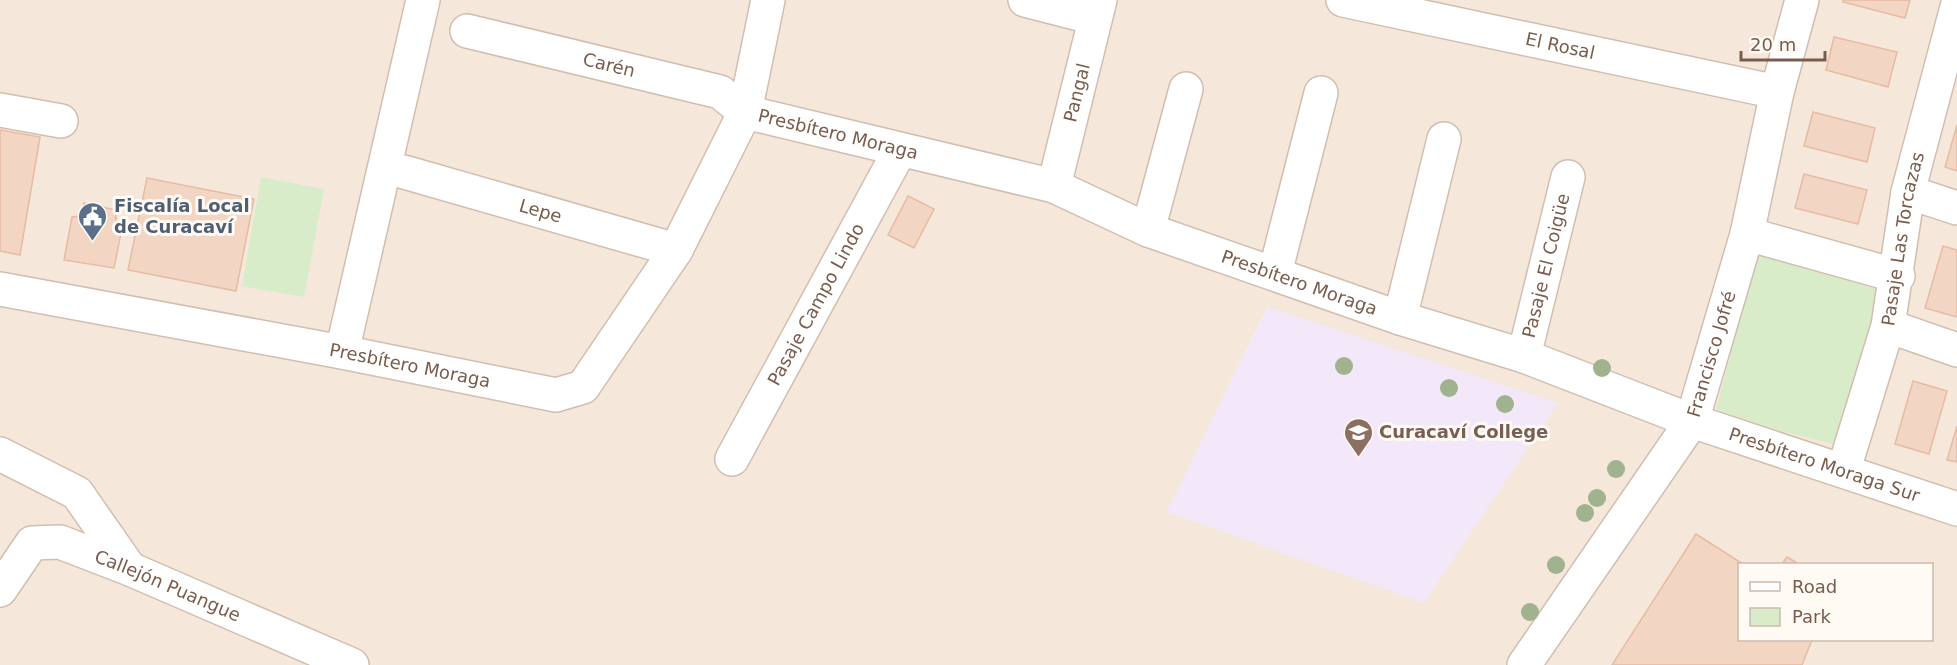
<svg xmlns="http://www.w3.org/2000/svg" width="1957" height="665" font-family="'DejaVu Sans',sans-serif">
<rect width="100%" height="100%" fill="#fdf6ec"/>
<path fill="#f5e8da" fill-rule="evenodd" d="M 0,0 L 1957,0 L 1957,665 L 0,665 ZM 1740,564 L 1932,564 L 1932,640 L 1740,640 Z"/>
<path fill="#f3e8fa" d="M 1267,307 L 1558,403 L 1424,603 L 1167,512 Z"/>
<path fill="#d8ecc9" d="M 261,177 L 324,189 L 304,297 L 242,286 Z
M 1758,247 L 1887,280 L 1844,447 L 1715,414 Z"/>
<path fill="#f3d5c3" stroke="#e6bba3" stroke-width="1.5" d="M 1843,0 L 1910,0 L 1905,18 L 1843,2 Z
M 1834,37 L 1897,52 L 1888,87 L 1826,70 Z
M 1813,112 L 1875,128 L 1867,162 L 1804,146 Z
M 1957,125 L 1957,171 L 1945,167 Z
M 0,130 L 40,137 L 20,255 L 0,251 Z
M 1804,174 L 1867,190 L 1858,224 L 1795,208 Z
M 147,178 L 254,199 L 236,291 L 128,270 Z
M 908,196 L 934,209 L 914,248 L 888,235 Z
M 84,203 L 116,210 L 116,221 L 123,223 L 114,268 L 64,260 L 72,217 L 81,216 Z
M 1943,246 L 1957,250 L 1957,317 L 1925,308 Z
M 1913,381 L 1947,391 L 1929,454 L 1895,444 Z
M 1957,426 L 1957,462 L 1947,460 Z
M 1696,534 L 1743,564 L 1740,564 L 1740,640 L 1812,640 L 1802,665 L 1612,665 Z
M 1787,557 L 1799,564 L 1782,564 Z"/>
<g fill="none" stroke-linecap="round" stroke-linejoin="round">
<defs>
<g id="minor">
<path d="M 1025,0 L 1095,18"/>
<path id="s1" d="M 1343,0 L 1777,92"/>
<path id="s2" d="M 467,31 L 720,92 L 745,112 L 1054,186 L 1148,230 L 1400,318 L 1524,356 L 1692,421 L 1957,509"/>
<path d="M 0,110 L 61,121"/>
<path id="s3" d="M 404,172 L 676,250"/>
<path id="s4" d="M 1054,186 L 1100,0"/>
<path d="M 1908,192 L 1957,208"/>
<path d="M 1148,230 L 1186,89"/>
<path d="M 1747,234 L 1898,276"/>
<path d="M 1275,273 L 1321,93"/>
<path id="s5" d="M 0,289 L 342,352 L 556,395 L 583,387 L 676,250 L 745,112 L 768,0"/>
<path d="M 1400,318 L 1444,139"/>
<path d="M 1888,326 L 1957,350"/>
<path d="M 342,352 L 423,0"/>
<path id="s6" d="M 1524,356 L 1568,177"/>
<path d="M 0,454 L 77,493 L 130,569"/>
<path id="s7" d="M 732,459 L 900,150"/>
<path id="s8" d="M 1844,469 L 1888,326 L 1908,192 L 1957,7"/>
<path id="s9" d="M 0,590 L 32,543 L 60,542 L 130,569 L 352,665"/>
<path id="s10" d="M 1524,665 L 1692,421 L 1747,234 L 1777,92 L 1802,0"/>
</g>
</defs>
<use href="#minor" stroke="#d1beb0" stroke-width="36"/>
<use href="#minor" stroke="#fff" stroke-width="33"/>
</g>
<g fill="#a0b28e">
<circle cx="1344" cy="366" r="9"/>
<circle cx="1602" cy="368" r="9"/>
<circle cx="1449" cy="388" r="9"/>
<circle cx="1505" cy="404" r="9"/>
<circle cx="1616" cy="469" r="9"/>
<circle cx="1597" cy="498" r="9"/>
<circle cx="1585" cy="513" r="9"/>
<circle cx="1556" cy="565" r="9"/>
<circle cx="1530" cy="612" r="9"/>
</g>
<defs>
<symbol id="civic-pin" viewBox="-11 -11 22 30"><path d="M0 17L-7.5 6A9.5 9.5 0 1 1 7.5 6Z" fill="#5c6f8a" stroke="#fffaf3"/><path d="M-.6-6.5H3V-4.5H.6V-3L4-1V1h2V6H-6V1h2V-1L-.6-3ZM-1.2 2.5V6h2.4V2.5Z" fill="#fff"/></symbol>
<symbol id="school-pin" viewBox="-11 -11 22 30"><path d="M0 17L-7.5 6A9.5 9.5 0 1 1 7.5 6Z" fill="#8d6e63" stroke="#fffaf3"/><path d="M0-5L7-2L0 1L-7-2ZM-4 1L0 2.5L4 1V4Q0 6-4 4Z" fill="#fff"/></symbol>
</defs>
<g fill-rule="evenodd">
<use href="#civic-pin" x="76" y="200" width="33" height="45"/>
<use href="#school-pin" x="1342" y="416" width="33" height="45"/>
</g>
<g text-anchor="middle" stroke-width="6" stroke-linejoin="round" paint-order="stroke">
<g font-size="18" fill="#7a5c4d" stroke="#fffaf3">
<text dy="6" stroke="none"><textPath href="#s1" startOffset="222">El Rosal</textPath></text>
<text dy="6" stroke="none"><textPath href="#s2" startOffset="146">Carén</textPath></text>
<text dy="6" stroke="none"><textPath href="#s4" startOffset="96">Pangal</textPath></text>
<text dy="6" stroke="none"><textPath href="#s2" startOffset="388">Presbítero Moraga</textPath></text>
<text dy="6" stroke="none"><textPath href="#s3" startOffset="142">Lepe</textPath></text>
<text dy="6" stroke="none"><textPath href="#s8" startOffset="238">Pasaje Las Torcazas</textPath></text>
<text dy="6" stroke="none"><textPath href="#s6" startOffset="93">Pasaje El Coigüe</textPath></text>
<text dy="6" stroke="none"><textPath href="#s2" startOffset="874">Presbítero Moraga</textPath></text>
<text dy="6" stroke="none"><textPath href="#s7" startOffset="176">Pasaje Campo Lindo</textPath></text>
<text dy="6" stroke="none"><textPath href="#s10" startOffset="366">Francisco Jofré</textPath></text>
<text dy="6" stroke="none"><textPath href="#s5" startOffset="417">Presbítero Moraga</textPath></text>
<text dy="6" stroke="none"><textPath href="#s2" startOffset="1430">Presbítero Moraga Sur</textPath></text>
<text dy="6" stroke="none"><textPath href="#s9" startOffset="201">Callejón Puangue</textPath></text>
</g>
<g font-size="18" font-weight="bold" fill="#4e5e75" stroke="#fffaf3" text-anchor="start">
<text x="114" y="212">Fiscalía Local<tspan x="114" dy="21">de Curacaví</tspan></text>
</g>
<g font-size="18" font-weight="bold" fill="#785e54" stroke="#fffaf3" text-anchor="start">
<text x="1379" y="438">Curacaví College</text>
</g>
</g>
<rect x="1738" y="563" width="195" height="78" fill="#fffaf3" stroke="#cabbb1" stroke-width="1.5"/>
<rect x="1750" y="582" width="30" height="9" fill="#ffffff" stroke="#cabbb1" stroke-width="1.5"/>
<text x="1792" y="593" font-size="18" fill="#7a5c4d">Road</text>
<rect x="1750" y="608" width="30" height="18" fill="#d8ecc9" stroke="#cabbb1" stroke-width="1.5"/>
<text x="1792" y="623" font-size="18" fill="#7a5c4d">Park</text>
<path d="M1741 51v9h84v-9" fill="none" stroke="#7a5c4d" stroke-width="3"/>
<text x="1750" y="51" font-size="18" fill="#7a5c4d" stroke="#fffaf3" stroke-width="4.5" paint-order="stroke">20 m</text>
</svg>
